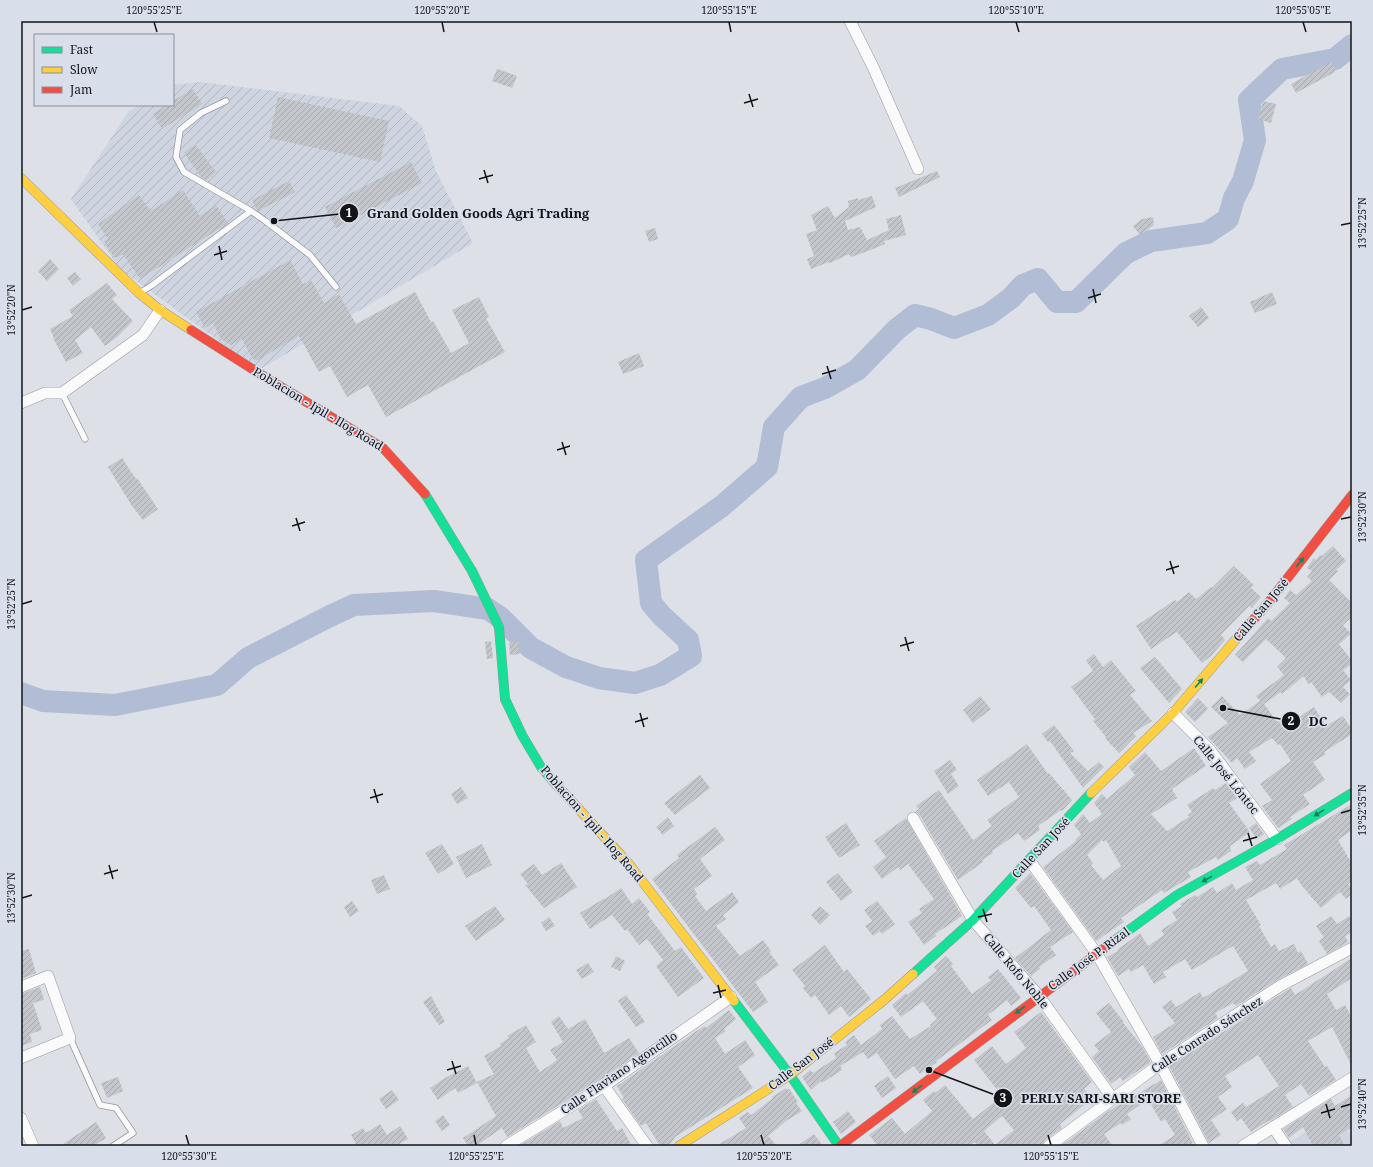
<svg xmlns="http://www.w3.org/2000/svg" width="1373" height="1167" font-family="'Noto Serif',serif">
<defs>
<pattern id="industrial-furrows" width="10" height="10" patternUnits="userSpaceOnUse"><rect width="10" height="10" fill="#ced5e1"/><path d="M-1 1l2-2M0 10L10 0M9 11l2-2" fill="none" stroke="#b0b6c0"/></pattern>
<pattern id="building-hatch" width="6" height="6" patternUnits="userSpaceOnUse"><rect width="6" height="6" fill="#c3c6ca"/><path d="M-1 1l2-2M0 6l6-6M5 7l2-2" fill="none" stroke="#a6a9ad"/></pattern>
</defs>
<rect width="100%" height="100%" fill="#dde0e6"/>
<path fill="#ced5e1" d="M 1337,1113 L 1352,1138 L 1352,1146 L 1289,1146 L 1288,1143 Z"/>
<path fill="url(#industrial-furrows)" d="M 200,82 L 399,106 L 422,126 L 436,171 L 473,243 L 259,370 L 120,269 L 71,199 L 129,111 L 139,105 L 173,105 L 173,85 Z"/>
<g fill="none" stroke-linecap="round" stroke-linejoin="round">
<path stroke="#b1bdd4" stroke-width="22" d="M 21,693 L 43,701 L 115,705 L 217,685 L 248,658 L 330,616 L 354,605 L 434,601 L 488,609 L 501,618 L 531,648 L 566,667 L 599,678 L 635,683 L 660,675 L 691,656 L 688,640 L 661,615 L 651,603 L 646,560 L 722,506 L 767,467 L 774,427 L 801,397 L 825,388 L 857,370 L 897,329 L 915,315 L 931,319 L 954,328 L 988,315 L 1011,298 L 1023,285 L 1038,279 L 1057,302 L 1076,302 L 1126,253 L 1151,241 L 1207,233 L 1228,219 L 1234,198 L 1243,181 L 1255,140 L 1249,100 L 1282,69 L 1335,59 L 1352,45"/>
</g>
<path fill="url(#building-hatch)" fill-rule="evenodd" d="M 1331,62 L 1335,68 L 1335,72 L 1296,93 L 1291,84 Z
M 497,69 L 517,76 L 512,88 L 492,81 Z
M 193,89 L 202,104 L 162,129 L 153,114 L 167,105 L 173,105 L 173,101 Z
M 278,97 L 389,121 L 380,162 L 269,138 Z
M 1263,101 L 1276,104 L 1271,123 L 1258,119 Z
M 195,144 L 216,172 L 206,180 L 202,178 L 184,153 Z
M 411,162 L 422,183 L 336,228 L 325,207 Z
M 937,171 L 940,177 L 899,197 L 895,188 Z
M 289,181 L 295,192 L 258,211 L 257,210 L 252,200 Z
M 183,190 L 200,216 L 216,205 L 228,223 L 140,279 L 123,254 L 116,258 L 112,254 L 104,242 L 108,239 L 98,224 L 139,195 L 151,211 Z
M 872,196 L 876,207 L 845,221 L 848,230 L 860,227 L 867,240 L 889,230 L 886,219 L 901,215 L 906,235 L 884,241 L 885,244 L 868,251 L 851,257 L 849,254 L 830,263 L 829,262 L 811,269 L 807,259 L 814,256 L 806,234 L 817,230 L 811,215 L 828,206 L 835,218 L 849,207 L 848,201 L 858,198 L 858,200 Z
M 1153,217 L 1154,225 L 1140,235 L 1133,226 L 1142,219 Z
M 655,228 L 658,239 L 649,242 L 645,231 Z
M 50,259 L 59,269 L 47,281 L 38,271 Z
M 290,260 L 303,284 L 311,280 L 324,303 L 339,294 L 356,324 L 415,292 L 431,322 L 433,321 L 451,353 L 469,343 L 452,310 L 479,297 L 489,317 L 486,318 L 505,352 L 386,417 L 368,385 L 347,397 L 330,366 L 319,372 L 299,336 L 256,361 L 252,358 L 242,339 L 231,345 L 221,339 L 213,323 L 205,328 L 196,312 Z
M 75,272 L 81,279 L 73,286 L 67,278 Z
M 107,283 L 117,295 L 112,299 L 133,321 L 117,337 L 105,346 L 91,327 L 75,340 L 83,353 L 66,362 L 53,338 L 54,338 L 50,329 L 73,316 L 69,310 Z
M 1272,292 L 1277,304 L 1255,313 L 1250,302 Z
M 1201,307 L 1209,318 L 1198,327 L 1189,316 Z
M 639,353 L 644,366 L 623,374 L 618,362 Z
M 122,458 L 136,479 L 137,478 L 158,509 L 143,520 L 132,506 L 108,467 Z
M 1333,546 L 1346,561 L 1336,570 L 1338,571 L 1329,580 L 1352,603 L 1352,617 L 1343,625 L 1351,634 L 1339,644 L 1352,661 L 1352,664 L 1343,670 L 1351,680 L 1343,687 L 1350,694 L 1341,703 L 1329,692 L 1322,697 L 1311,682 L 1308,684 L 1304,676 L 1282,694 L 1281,692 L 1264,704 L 1277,722 L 1279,721 L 1283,727 L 1314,707 L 1326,726 L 1343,716 L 1352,730 L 1352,734 L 1324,752 L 1326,754 L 1313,762 L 1325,780 L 1303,795 L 1310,804 L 1290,817 L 1292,819 L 1278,828 L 1262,806 L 1272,800 L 1260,784 L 1291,761 L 1280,744 L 1278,745 L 1272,738 L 1249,752 L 1256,761 L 1245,769 L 1237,758 L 1232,763 L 1208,737 L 1228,723 L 1211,707 L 1222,696 L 1240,715 L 1260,701 L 1256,696 L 1284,675 L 1277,667 L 1286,658 L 1266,639 L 1243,662 L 1235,655 L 1268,618 L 1271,621 L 1290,603 L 1284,598 L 1290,590 L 1296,595 L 1312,581 L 1307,577 L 1312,571 L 1307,568 L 1314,558 L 1316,560 L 1320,555 L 1322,556 Z
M 1234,566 L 1254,585 L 1251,588 L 1261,597 L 1252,608 L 1249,606 L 1221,635 L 1225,640 L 1211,656 L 1202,663 L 1177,632 L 1151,649 L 1136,626 L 1175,600 L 1177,602 L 1189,592 L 1196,599 L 1211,587 L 1212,588 Z
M 491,641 L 493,658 L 487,659 L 485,642 Z
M 518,642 L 520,654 L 510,655 L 509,643 Z
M 1094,654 L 1103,667 L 1111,660 L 1136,691 L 1130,695 L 1152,721 L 1133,733 L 1136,736 L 1119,753 L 1105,738 L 1106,737 L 1093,721 L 1095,719 L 1071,687 L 1093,671 L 1086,660 Z
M 1155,657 L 1182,689 L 1169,703 L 1140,668 Z
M 980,696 L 991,709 L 973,723 L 963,710 Z
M 1198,698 L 1208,709 L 1195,722 L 1185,712 Z
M 1054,725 L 1074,751 L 1070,753 L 1088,771 L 1099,762 L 1104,767 L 1083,788 L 1050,741 L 1048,742 L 1042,734 Z
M 1027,744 L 1048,774 L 1049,773 L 1072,800 L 1062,811 L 1061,810 L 1038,826 L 1040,830 L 1024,841 L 1018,833 L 992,851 L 993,853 L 982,860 L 983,862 L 958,880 L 919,814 L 915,812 L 919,809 L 916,806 L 939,790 L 973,840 L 992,826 L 987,820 L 1019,797 L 1009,782 L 988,796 L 977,780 Z
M 1194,748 L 1206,766 L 1172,789 L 1177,798 L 1151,814 L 1167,831 L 1189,817 L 1188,815 L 1192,812 L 1187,805 L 1213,788 L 1215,790 L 1226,783 L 1237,798 L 1229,803 L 1250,832 L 1230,846 L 1231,851 L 1218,860 L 1216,857 L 1188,872 L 1191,877 L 1164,893 L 1162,890 L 1121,918 L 1124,922 L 1096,941 L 1043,867 L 1076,841 L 1075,840 L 1081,834 L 1074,825 L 1083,814 L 1090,823 L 1102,814 L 1094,803 L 1102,794 L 1107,799 L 1135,775 L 1129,767 L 1145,752 L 1161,771 ZM 1102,840 L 1104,842 L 1106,840 L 1121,866 L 1103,880 L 1091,865 L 1093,863 L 1087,855 Z
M 950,760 L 957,770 L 951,774 L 959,786 L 948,794 L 934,771 Z
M 700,775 L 710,788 L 675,815 L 664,803 Z
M 461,787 L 468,798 L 457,804 L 451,794 Z
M 1352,804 L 1352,830 L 1338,840 L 1352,864 L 1352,881 L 1348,884 L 1352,889 L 1352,894 L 1346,899 L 1340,892 L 1321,908 L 1302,886 L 1297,878 L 1280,889 L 1276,883 L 1246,900 L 1261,925 L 1259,926 L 1271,947 L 1275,944 L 1279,951 L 1294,944 L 1298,953 L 1301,951 L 1308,964 L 1277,980 L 1236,1006 L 1233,1003 L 1215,1013 L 1218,1018 L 1162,1054 L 1153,1037 L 1175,1023 L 1162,1007 L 1171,1000 L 1176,1007 L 1200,992 L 1203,998 L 1248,971 L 1233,946 L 1192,970 L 1185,959 L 1163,972 L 1166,977 L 1154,984 L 1143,965 L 1131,972 L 1129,969 L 1118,976 L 1107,957 L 1118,951 L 1117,950 L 1140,933 L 1148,946 L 1164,935 L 1161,930 L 1177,920 L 1172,912 L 1182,906 L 1180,904 L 1195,895 L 1197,897 L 1213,887 L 1217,893 L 1232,883 L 1236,890 L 1253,880 L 1245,867 L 1257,861 L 1260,865 L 1287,849 L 1284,845 Z
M 668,817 L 674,826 L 663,835 L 656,827 Z
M 906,818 L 962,916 L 935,934 L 936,936 L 924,945 L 908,922 L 922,913 L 919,909 L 934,899 L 908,864 L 900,870 L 898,867 L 882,879 L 873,867 L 886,857 L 874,841 Z
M 846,823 L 860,845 L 839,858 L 825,837 Z
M 1256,823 L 1264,834 L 1257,839 L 1249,828 Z
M 715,827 L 725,840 L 700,859 L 712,876 L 694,889 L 697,894 L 695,896 L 706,911 L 732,892 L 739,902 L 723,915 L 726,919 L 716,926 L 740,956 L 763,940 L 771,951 L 769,952 L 779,965 L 755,982 L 768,1002 L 753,1012 L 652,879 L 679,858 L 677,855 Z
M 442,844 L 454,864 L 438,874 L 425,853 Z
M 482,844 L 492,865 L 466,878 L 456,857 Z
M 561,863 L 577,887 L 544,908 L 525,885 L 528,884 L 520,874 L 534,864 L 542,875 Z
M 838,873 L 853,892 L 841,901 L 826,882 Z
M 1030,873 L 1073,932 L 1050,947 L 1056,955 L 1039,967 L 1040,969 L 1031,976 L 1015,958 L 1051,930 L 1034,906 L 1031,908 L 1015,888 Z
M 384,875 L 390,889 L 377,894 L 371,880 Z
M 621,888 L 632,904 L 639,898 L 650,912 L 647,914 L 675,951 L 681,947 L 704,978 L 678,997 L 656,966 L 663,960 L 647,939 L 639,945 L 627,929 L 625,931 L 612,915 L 590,929 L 580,913 L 605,898 L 605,899 Z
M 352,901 L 359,911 L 350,917 L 344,907 Z
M 877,901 L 895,924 L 882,934 L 880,931 L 873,936 L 865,926 L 872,921 L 864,910 Z
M 495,906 L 505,920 L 476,941 L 465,926 Z
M 820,906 L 830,915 L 820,925 L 811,915 Z
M 1331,916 L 1337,924 L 1349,916 L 1352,922 L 1352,932 L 1345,936 L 1348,942 L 1327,954 L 1319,941 L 1324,937 L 1316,926 Z
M 549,917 L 555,926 L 546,931 L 541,923 Z
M 825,945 L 844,972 L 847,969 L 871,999 L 849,1017 L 841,1006 L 829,1015 L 815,995 L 811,998 L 803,988 L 805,986 L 792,970 Z
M 29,949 L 36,973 L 21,979 L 21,951 Z
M 616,956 L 625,961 L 620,971 L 611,967 Z
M 946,956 L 953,964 L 951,966 L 972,994 L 991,980 L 988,977 L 998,969 L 1021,998 L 1011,1006 L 1007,1000 L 988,1015 L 992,1020 L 936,1061 L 937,1062 L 920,1074 L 914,1066 L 895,1079 L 877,1053 L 868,1059 L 863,1052 L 840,1066 L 842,1070 L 822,1083 L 821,1081 L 811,1090 L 802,1077 L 810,1070 L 813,1073 L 836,1058 L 834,1053 L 847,1045 L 845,1042 L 854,1035 L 861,1045 L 882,1029 L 880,1025 L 892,1016 L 910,1039 L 931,1026 L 930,1025 L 937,1019 L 923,1001 L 901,1017 L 892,1005 L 906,993 L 907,995 L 937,971 L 934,967 Z
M 1352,958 L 1352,978 L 1327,994 L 1336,1010 L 1345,1005 L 1352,1018 L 1352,1067 L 1332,1027 L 1308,1041 L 1325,1067 L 1327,1066 L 1336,1080 L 1309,1096 L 1301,1084 L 1285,1095 L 1293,1107 L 1270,1121 L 1268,1121 L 1251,1132 L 1241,1118 L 1237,1121 L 1231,1112 L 1243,1103 L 1246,1107 L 1279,1086 L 1258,1055 L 1225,1076 L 1232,1087 L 1218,1097 L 1227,1109 L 1211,1120 L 1221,1135 L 1209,1143 L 1169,1066 L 1244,1019 L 1243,1018 L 1284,992 L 1291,988 L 1295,995 Z
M 588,963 L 594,972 L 582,979 L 576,970 Z
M 40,987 L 44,1000 L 33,1003 L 42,1030 L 30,1034 L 32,1042 L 21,1046 L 21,994 Z
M 626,995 L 645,1022 L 636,1027 L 618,1001 Z
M 431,996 L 445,1022 L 439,1025 L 423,1002 Z
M 1109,1003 L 1124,1022 L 1123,1023 L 1141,1045 L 1151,1062 L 1123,1081 L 1120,1077 L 1111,1084 L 1092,1057 L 1099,1051 L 1094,1045 L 1111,1032 L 1096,1013 Z
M 729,1010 L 736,1019 L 724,1029 L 726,1031 L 715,1038 L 725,1054 L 745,1040 L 755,1055 L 738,1067 L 753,1088 L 675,1137 L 671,1143 L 665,1146 L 660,1146 L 646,1123 L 641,1126 L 622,1099 L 624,1098 L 617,1086 L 695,1032 L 705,1026 L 706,1028 Z
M 1041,1012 L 1092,1082 L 1084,1089 L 1092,1099 L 1060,1124 L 1062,1128 L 1045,1140 L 1042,1146 L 978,1146 L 975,1142 L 970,1146 L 878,1146 L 869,1135 L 892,1118 L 905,1134 L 932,1111 L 923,1100 L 934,1091 L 935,1093 L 945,1085 L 973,1119 L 1002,1096 L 974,1060 L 992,1046 L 1006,1064 L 1026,1048 L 1014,1032 ZM 1002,1116 L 1014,1130 L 995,1145 L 984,1131 Z
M 559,1016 L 568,1029 L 585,1019 L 604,1053 L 629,1038 L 639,1053 L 600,1080 L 507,1137 L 502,1128 L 476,1146 L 468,1146 L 463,1138 L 496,1116 L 477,1082 L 494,1074 L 484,1056 L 501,1046 L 500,1044 L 509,1038 L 507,1036 L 526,1025 L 536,1042 L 526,1048 L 540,1072 L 557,1060 L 550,1050 L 563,1042 L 551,1022 Z
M 468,1066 L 477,1083 L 458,1093 L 455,1088 L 438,1100 L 430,1088 L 445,1078 Z
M 888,1076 L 896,1088 L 882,1098 L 874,1086 Z
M 118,1077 L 123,1091 L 107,1098 L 101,1083 Z
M 1161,1080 L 1193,1143 L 1187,1146 L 1158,1146 L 1175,1135 L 1165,1119 L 1161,1122 L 1148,1099 L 1127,1114 L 1131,1119 L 1122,1125 L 1121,1123 L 1104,1134 L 1113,1146 L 1061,1146 L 1107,1112 Z
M 786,1088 L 787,1090 L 789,1089 L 798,1102 L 796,1103 L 802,1111 L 786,1121 L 768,1136 L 777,1146 L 716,1146 L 746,1128 L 739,1118 L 748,1112 L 751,1115 L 773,1098 L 772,1097 Z
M 392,1090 L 399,1100 L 386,1109 L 379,1099 Z
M 1352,1095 L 1352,1127 L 1339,1135 L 1345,1146 L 1313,1146 L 1303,1127 L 1289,1138 L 1283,1129 L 1331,1099 L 1335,1106 Z
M 596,1099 L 617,1131 L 622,1128 L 632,1146 L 519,1146 L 560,1121 L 563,1128 L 583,1118 L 578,1110 Z
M 848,1111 L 856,1122 L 841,1134 L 833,1122 Z
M 443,1115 L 450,1125 L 442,1131 L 435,1121 Z
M 96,1122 L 106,1138 L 93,1146 L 60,1146 Z
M 380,1124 L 387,1135 L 400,1126 L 408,1139 L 396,1146 L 357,1146 L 351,1135 L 363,1128 L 366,1133 Z
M 814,1134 L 823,1146 L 797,1146 Z"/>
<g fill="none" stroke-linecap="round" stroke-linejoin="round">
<defs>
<path id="lane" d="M 226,101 L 201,113 L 180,130 L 176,157 L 184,172 L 251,211
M 141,292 L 151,286 L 251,211 L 264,220 L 310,255 L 336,287
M 62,393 L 85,439
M 70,1038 L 100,1105 L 116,1108 L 133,1133 L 113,1146"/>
<path id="street" d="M 850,21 L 873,67 L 918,169
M 21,403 L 45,393 L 62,393 L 143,335 L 160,310
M 1173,713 L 1210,750 L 1277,839
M 913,818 L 973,920 L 1039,996 L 1113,1099
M 1030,861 L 1097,954 L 1160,1064 L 1203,1146
M 21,987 L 48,976 L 70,1038 L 21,1058
M 604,1086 L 647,1146
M 21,1118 L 33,1146
M 1273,1127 L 1286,1146
M 506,1146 L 604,1086 L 731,997
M 1049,1146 L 1160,1064 L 1280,986 L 1352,948
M 1243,1146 L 1352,1078"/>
<path id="fast" d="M 425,494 L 472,571 L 499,627 L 505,699 L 522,735 L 541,767 L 553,781
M 1118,938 L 1177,895 L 1277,839 L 1352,793
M 913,974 L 973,920 L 1091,793
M 734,1001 L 790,1075 L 839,1146"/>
<path id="slow" d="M 21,178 L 139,293 L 160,310 L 191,330
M 553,781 L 629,864 L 734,1001
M 1091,793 L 1173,713 L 1238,637
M 679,1146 L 790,1075 L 884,1000 L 913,974"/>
<path id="jam" d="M 191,330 L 268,379 L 383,448 L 425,494
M 1238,637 L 1269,602 L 1352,495
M 840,1146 L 1118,938"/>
</defs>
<use href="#lane" stroke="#97999d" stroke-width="7"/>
<use href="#street" stroke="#97999d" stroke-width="12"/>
<use href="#fast" stroke="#97999d" stroke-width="10"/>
<use href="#slow" stroke="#97999d" stroke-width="10"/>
<use href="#jam" stroke="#97999d" stroke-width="10"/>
<path stroke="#bfbfc1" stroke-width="2" stroke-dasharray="4 2" stroke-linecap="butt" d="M 1082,1135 L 1089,1146"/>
<use href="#lane" stroke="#fafafb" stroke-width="5.5"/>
<use href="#street" stroke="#fafafb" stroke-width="11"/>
<use href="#fast" stroke="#16e098" stroke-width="9"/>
<use href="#slow" stroke="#ffcf43" stroke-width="9"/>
<use href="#jam" stroke="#f24e42" stroke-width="9"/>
</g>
<defs><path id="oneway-solid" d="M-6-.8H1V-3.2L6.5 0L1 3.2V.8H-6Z"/></defs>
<g fill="#14845e">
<use href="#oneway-solid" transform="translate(1300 562) rotate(-52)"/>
<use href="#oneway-solid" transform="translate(1199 683) rotate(-49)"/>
<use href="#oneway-solid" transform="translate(1319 813) rotate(148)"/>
<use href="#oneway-solid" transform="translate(1207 879) rotate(151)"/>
<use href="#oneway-solid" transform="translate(1020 1010) rotate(143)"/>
<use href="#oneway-solid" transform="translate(917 1089) rotate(143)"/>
</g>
<path fill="none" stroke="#121418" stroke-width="1.5" d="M 154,22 L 157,32M 442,22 L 444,32M 729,22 L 731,32M 1016,22 L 1019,32M 1303,22 L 1306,32M 749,94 L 753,107M 744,103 L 758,99M 484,170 L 488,183M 479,179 L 493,175M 1341,225 L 1351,223M 219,246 L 222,260M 214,255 L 227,251M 1093,289 L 1096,303M 1088,298 L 1101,294M 22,310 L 32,307M 827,366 L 831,379M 822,374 L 836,370M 562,442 L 566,455M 557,450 L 570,446M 296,518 L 300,531M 1341,519 L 1351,517M 292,526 L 305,522M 1170,561 L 1174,574M 1166,570 L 1179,566M 22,604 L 32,601M 905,637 L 909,651M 900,646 L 914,642M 640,713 L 644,727M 635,722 L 648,718M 374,789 L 378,803M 370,798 L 383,794M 1341,813 L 1351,810M 1248,833 L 1252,846M 1243,841 L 1257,837M 109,865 L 113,879M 104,874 L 118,870M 22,898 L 32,895M 983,909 L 987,922M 978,917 L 992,914M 718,985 L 721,998M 713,993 L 726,990M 452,1061 L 456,1074M 447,1070 L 461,1066M 1326,1104 L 1330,1118M 1341,1107 L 1351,1104M 1321,1113 L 1335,1109M 186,1135 L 189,1145M 474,1135 L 476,1145M 761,1135 L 764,1145M 1048,1135 L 1051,1145"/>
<g text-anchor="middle" stroke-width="3.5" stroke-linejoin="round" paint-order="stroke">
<g font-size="12" fill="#121418" stroke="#d9dfea">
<text transform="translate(318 409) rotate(31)" y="4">Poblacion - Ipil - Ilog Road</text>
<text transform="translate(1261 610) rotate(-50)" y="4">Calle San José</text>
<text transform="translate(1226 775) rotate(51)" y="4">Calle José Lóntoc</text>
<text transform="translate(592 824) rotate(49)" y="4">Poblacion - Ipil - Ilog Road</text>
<text transform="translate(1041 848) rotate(-47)" y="4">Calle San José</text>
<text transform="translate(1089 959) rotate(-36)" y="4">Calle José P. Rizal</text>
<text transform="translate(1016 971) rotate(50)" y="4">Calle Rofo Noble</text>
<text transform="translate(1207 1035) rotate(-33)" y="4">Calle Conrado Sánchez</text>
<text transform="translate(801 1064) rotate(-37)" y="4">Calle San José</text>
<text transform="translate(619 1073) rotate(-34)" y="4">Calle Flaviano Agoncillo</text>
</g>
</g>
<path fill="none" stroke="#121418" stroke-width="1.5" d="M274 221L349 213M1223 708L1291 721M929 1070L1003 1098"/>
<g fill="#121418" stroke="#d9dfea" stroke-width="1.5">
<circle cx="274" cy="221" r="4"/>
<circle cx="1223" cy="708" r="4"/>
<circle cx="929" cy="1070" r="4"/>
<circle cx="349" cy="213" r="10"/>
<circle cx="1291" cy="721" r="10"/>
<circle cx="1003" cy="1098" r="10"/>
</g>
<g font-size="12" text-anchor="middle" font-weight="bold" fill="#fff">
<text x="349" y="217">1</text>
<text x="1291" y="725">2</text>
<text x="1003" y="1102">3</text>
</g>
<g font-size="13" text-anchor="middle" font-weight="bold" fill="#121418" stroke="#d9dfea" stroke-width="3.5" stroke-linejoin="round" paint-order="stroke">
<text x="478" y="218">Grand Golden Goods Agri Trading</text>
<text x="1318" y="726">DC</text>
<text x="1101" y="1103">PERLY SARI-SARI STORE</text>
</g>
<rect width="1373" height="1167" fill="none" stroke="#d9dfea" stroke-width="44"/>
<rect x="34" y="34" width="140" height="72" fill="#d9dfea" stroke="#898e96"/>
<rect x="42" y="47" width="20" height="6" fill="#16e098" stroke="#898e96"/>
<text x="70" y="54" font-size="12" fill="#121418">Fast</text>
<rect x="42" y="67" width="20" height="6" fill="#ffcf43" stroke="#898e96"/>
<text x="70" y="74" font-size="12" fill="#121418">Slow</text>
<rect x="42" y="87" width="20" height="6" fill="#f24e42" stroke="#898e96"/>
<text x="70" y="94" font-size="12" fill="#121418">Jam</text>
<rect x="22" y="22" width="1329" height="1123" fill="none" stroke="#121418" stroke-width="1.5"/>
<g font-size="10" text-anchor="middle" fill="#121418">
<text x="154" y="14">120°55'25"E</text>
<text x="442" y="14">120°55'20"E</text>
<text x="729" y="14">120°55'15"E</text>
<text x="1016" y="14">120°55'10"E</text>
<text x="1303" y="14">120°55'05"E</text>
<text transform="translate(1362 223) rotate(-90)" y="4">13°52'25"N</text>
<text transform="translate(11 310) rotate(-90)" y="4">13°52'20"N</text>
<text transform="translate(1362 517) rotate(-90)" y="4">13°52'30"N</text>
<text transform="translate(11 604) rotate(-90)" y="4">13°52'25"N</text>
<text transform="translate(1362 810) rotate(-90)" y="4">13°52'35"N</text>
<text transform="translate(11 898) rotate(-90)" y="4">13°52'30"N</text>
<text transform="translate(1362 1104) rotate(-90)" y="4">13°52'40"N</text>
<text x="189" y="1160">120°55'30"E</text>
<text x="476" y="1160">120°55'25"E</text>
<text x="764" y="1160">120°55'20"E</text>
<text x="1051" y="1160">120°55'15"E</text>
</g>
</svg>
